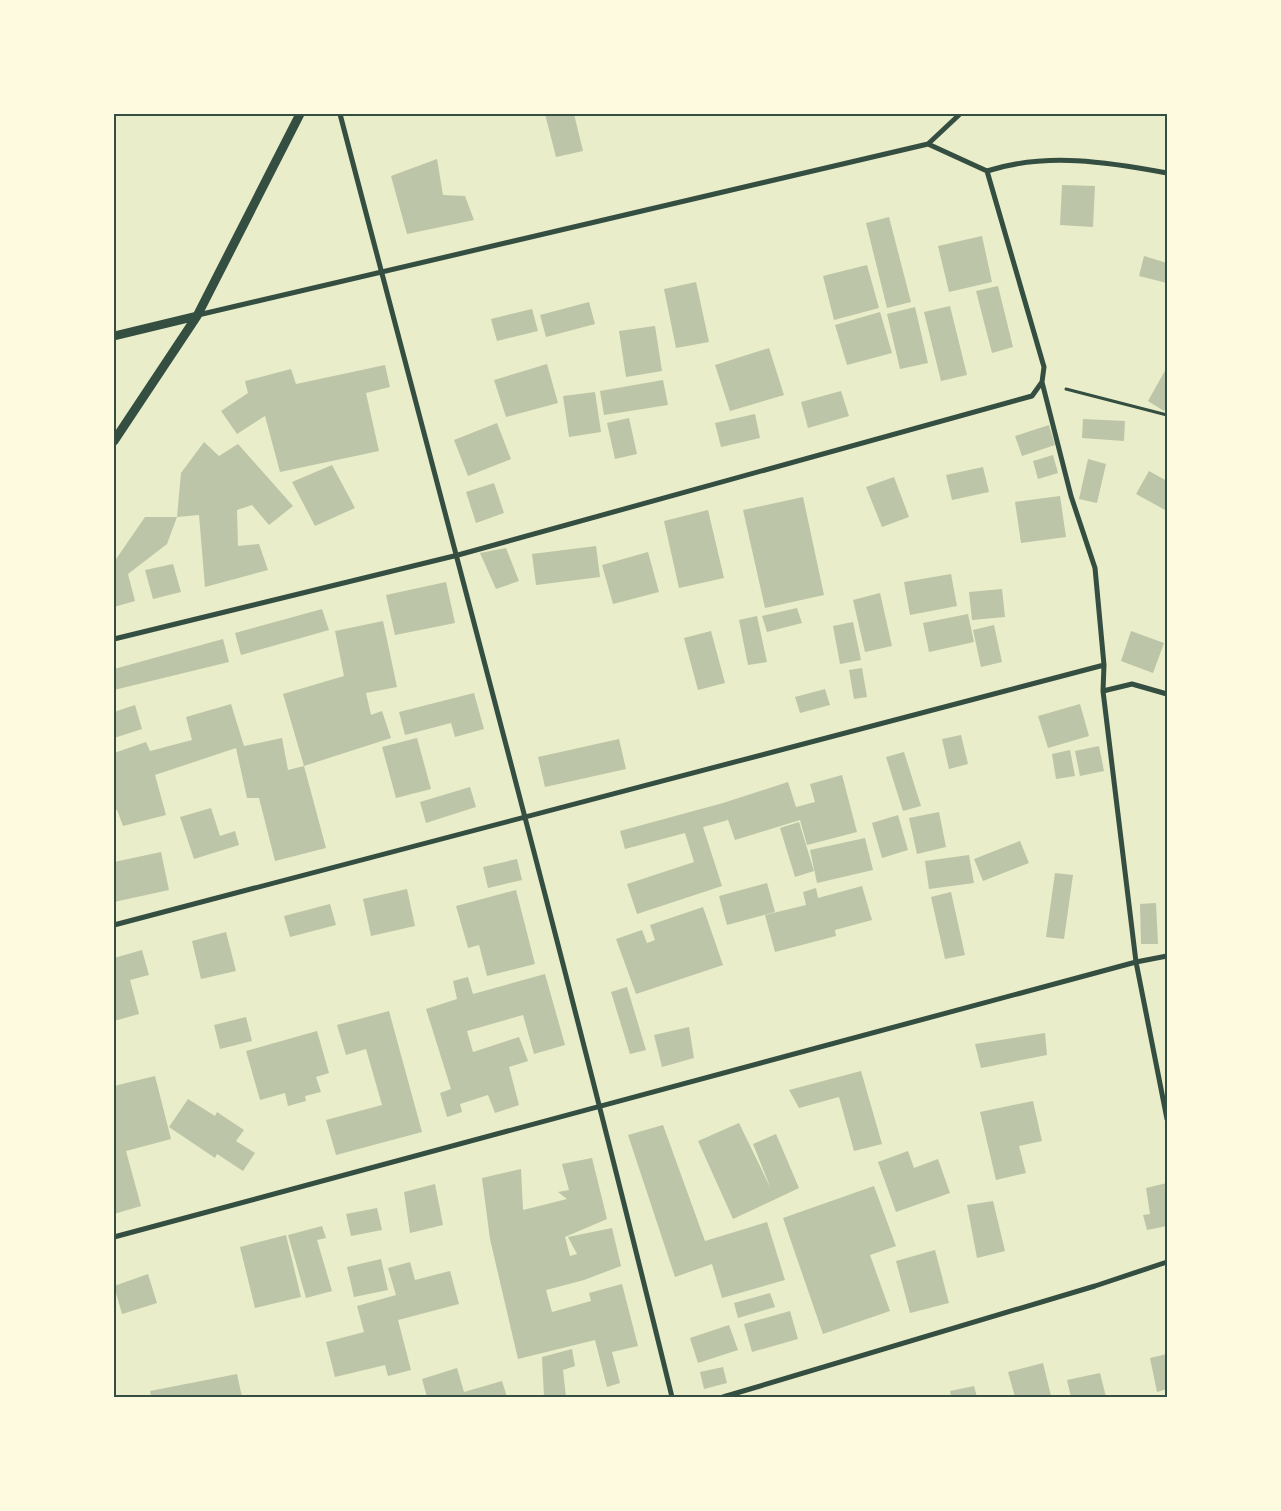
<svg xmlns="http://www.w3.org/2000/svg" width="1281" height="1511" font-family="'PT Sans',sans-serif">
<rect width="100%" height="100%" fill="#e9edc9"/>
<path fill="#bcc5a7" d="M 545,114 L 574,114 L 583,151 L 556,157 Z
M 437,159 L 443,195 L 465,196 L 474,220 L 407,234 L 391,176 Z
M 1062,185 L 1095,186 L 1093,227 L 1060,225 Z
M 889,217 L 911,302 L 887,308 L 866,223 Z
M 982,236 L 992,282 L 949,292 L 938,246 Z
M 1144,256 L 1167,263 L 1167,283 L 1139,276 Z
M 867,265 L 879,308 L 834,320 L 823,276 Z
M 696,282 L 709,342 L 676,348 L 664,289 Z
M 998,286 L 1013,347 L 992,353 L 976,291 Z
M 589,302 L 595,324 L 546,337 L 540,315 Z
M 950,306 L 967,375 L 941,381 L 924,312 Z
M 915,307 L 928,363 L 900,369 L 887,314 Z
M 532,309 L 538,331 L 497,341 L 491,319 Z
M 880,312 L 892,353 L 847,365 L 835,325 Z
M 655,326 L 662,371 L 626,377 L 619,331 Z
M 769,348 L 784,395 L 730,411 L 715,365 Z
M 547,364 L 558,403 L 506,417 L 494,380 Z
M 385,365 L 390,387 L 366,393 L 379,451 L 280,472 L 265,416 L 237,434 L 221,411 L 248,393 L 245,381 L 291,369 L 296,384 Z
M 1167,367 L 1167,406 L 1164,411 L 1148,401 Z
M 663,380 L 668,405 L 604,415 L 600,391 Z
M 841,391 L 849,416 L 808,428 L 801,402 Z
M 595,392 L 601,432 L 569,437 L 563,396 Z
M 755,414 L 760,438 L 721,447 L 715,423 Z
M 629,418 L 637,454 L 615,459 L 607,423 Z
M 1083,419 L 1125,421 L 1124,441 L 1082,438 Z
M 497,423 L 511,459 L 468,476 L 454,440 Z
M 1049,425 L 1055,445 L 1022,456 L 1015,436 Z
M 204,442 L 219,456 L 238,444 L 293,506 L 269,525 L 252,505 L 237,510 L 238,546 L 259,544 L 268,570 L 205,587 L 199,515 L 177,517 L 181,473 Z
M 1053,455 L 1058,473 L 1038,479 L 1033,461 Z
M 1088,459 L 1106,464 L 1097,503 L 1079,499 Z
M 332,465 L 355,508 L 315,526 L 292,482 Z
M 983,467 L 989,492 L 952,500 L 946,475 Z
M 1149,471 L 1167,481 L 1167,511 L 1136,494 Z
M 894,477 L 909,517 L 882,527 L 866,487 Z
M 494,483 L 504,513 L 476,523 L 466,492 Z
M 1060,496 L 1066,537 L 1021,543 L 1015,502 Z
M 803,497 L 824,595 L 765,608 L 743,510 Z
M 708,510 L 724,578 L 679,588 L 664,521 Z
M 145,517 L 177,517 L 167,544 L 128,574 L 135,601 L 114,607 L 114,562 Z
M 596,546 L 600,577 L 536,585 L 532,554 Z
M 506,548 L 519,581 L 496,589 L 480,553 Z
M 648,552 L 659,592 L 613,604 L 602,565 Z
M 173,564 L 181,592 L 153,599 L 145,570 Z
M 951,574 L 957,606 L 910,615 L 904,582 Z
M 446,582 L 455,623 L 395,635 L 386,595 Z
M 1002,589 L 1005,617 L 972,620 L 969,592 Z
M 880,593 L 892,646 L 865,652 L 853,600 Z
M 797,608 L 802,623 L 767,632 L 762,616 Z
M 322,609 L 329,630 L 241,655 L 235,633 Z
M 968,614 L 974,642 L 929,652 L 923,623 Z
M 757,616 L 767,662 L 748,665 L 739,620 Z
M 383,621 L 397,687 L 366,693 L 371,715 L 382,711 L 391,738 L 304,766 L 283,694 L 344,676 L 335,631 Z
M 853,622 L 861,660 L 840,664 L 833,626 Z
M 994,625 L 1002,662 L 981,667 L 973,630 Z
M 711,631 L 725,683 L 698,690 L 684,638 Z
M 1131,631 L 1164,643 L 1153,673 L 1121,661 Z
M 223,639 L 229,662 L 114,690 L 114,669 Z
M 862,668 L 867,697 L 854,699 L 849,670 Z
M 825,689 L 830,705 L 800,713 L 795,697 Z
M 474,693 L 484,729 L 455,737 L 451,723 L 405,735 L 399,712 Z
M 231,704 L 244,746 L 282,738 L 288,770 L 304,766 L 326,848 L 275,861 L 259,798 L 247,798 L 236,748 L 155,775 L 166,815 L 123,826 L 117,810 L 114,811 L 114,753 L 146,742 L 150,751 L 192,740 L 186,717 Z
M 1080,704 L 1089,736 L 1048,748 L 1038,716 Z
M 135,705 L 142,729 L 114,738 L 114,712 Z
M 961,735 L 968,764 L 949,769 L 942,739 Z
M 417,738 L 431,789 L 396,798 L 382,747 Z
M 619,739 L 626,769 L 545,787 L 538,757 Z
M 1099,746 L 1104,771 L 1080,776 L 1075,751 Z
M 1070,750 L 1075,776 L 1056,779 L 1052,754 Z
M 904,752 L 921,806 L 903,811 L 886,757 Z
M 842,775 L 857,832 L 807,845 L 800,820 L 735,840 L 725,811 L 728,820 L 703,827 L 722,886 L 637,914 L 627,884 L 694,862 L 685,833 L 625,849 L 620,831 L 723,803 L 788,782 L 796,807 L 815,802 L 810,784 Z
M 470,787 L 476,807 L 426,823 L 420,802 Z
M 211,808 L 220,836 L 235,831 L 239,845 L 194,859 L 180,817 Z
M 939,812 L 946,847 L 917,854 L 909,818 Z
M 898,815 L 908,850 L 882,858 L 872,823 Z
M 799,822 L 814,871 L 795,877 L 780,828 Z
M 865,838 L 873,870 L 817,883 L 810,850 Z
M 1020,841 L 1029,863 L 983,881 L 974,859 Z
M 161,852 L 169,890 L 114,902 L 114,862 Z
M 969,855 L 974,883 L 929,889 L 925,861 Z
M 517,859 L 522,880 L 488,888 L 483,867 Z
M 1055,873 L 1073,875 L 1064,939 L 1046,937 Z
M 767,883 L 775,912 L 727,925 L 719,896 Z
M 862,886 L 872,920 L 835,930 L 836,936 L 775,952 L 765,915 L 806,905 L 803,892 L 816,888 L 818,898 Z
M 407,889 L 415,926 L 371,936 L 363,899 Z
M 516,890 L 535,964 L 487,976 L 479,945 L 468,948 L 456,906 Z
M 951,892 L 965,955 L 945,959 L 931,897 Z
M 1156,903 L 1158,944 L 1141,944 L 1140,904 Z
M 330,904 L 336,925 L 290,937 L 284,916 Z
M 703,907 L 723,965 L 636,994 L 616,939 L 642,930 L 647,943 L 655,940 L 650,925 Z
M 226,932 L 236,971 L 201,979 L 192,941 Z
M 142,950 L 149,975 L 130,980 L 139,1014 L 114,1021 L 114,958 Z
M 545,974 L 565,1045 L 534,1054 L 523,1015 L 467,1031 L 473,1052 L 519,1037 L 528,1061 L 509,1067 L 519,1105 L 495,1113 L 488,1095 L 460,1104 L 462,1112 L 447,1117 L 440,1093 L 451,1089 L 426,1009 L 457,999 L 453,981 L 468,977 L 473,994 Z
M 627,987 L 646,1050 L 630,1054 L 611,992 Z
M 389,1011 L 422,1132 L 336,1155 L 326,1120 L 382,1105 L 366,1049 L 346,1055 L 337,1025 Z
M 246,1017 L 252,1041 L 220,1049 L 214,1025 Z
M 689,1027 L 694,1058 L 662,1067 L 654,1035 Z
M 317,1031 L 329,1073 L 316,1077 L 321,1092 L 305,1096 L 306,1101 L 288,1106 L 285,1093 L 260,1100 L 246,1051 Z
M 1045,1033 L 1047,1055 L 981,1068 L 975,1044 Z
M 861,1071 L 882,1144 L 854,1151 L 839,1097 L 799,1108 L 789,1090 Z
M 155,1076 L 171,1139 L 126,1151 L 141,1206 L 114,1214 L 114,1086 Z
M 188,1099 L 215,1116 L 217,1112 L 244,1130 L 236,1141 L 255,1153 L 243,1171 L 217,1154 L 215,1158 L 169,1127 Z
M 1033,1101 L 1042,1141 L 1019,1146 L 1026,1173 L 996,1180 L 980,1112 Z
M 739,1123 L 771,1189 L 753,1144 L 776,1134 L 799,1188 L 733,1219 L 698,1141 Z
M 663,1125 L 705,1241 L 767,1222 L 785,1280 L 722,1298 L 712,1264 L 675,1277 L 628,1135 Z
M 908,1151 L 914,1168 L 938,1159 L 950,1193 L 896,1212 L 878,1162 Z
M 592,1158 L 607,1219 L 565,1237 L 570,1256 L 577,1254 L 568,1237 L 612,1228 L 621,1266 L 584,1280 L 546,1290 L 552,1312 L 591,1301 L 589,1293 L 622,1284 L 638,1346 L 612,1352 L 620,1383 L 607,1387 L 595,1340 L 518,1359 L 490,1239 L 482,1178 L 521,1169 L 523,1210 L 567,1199 L 558,1192 L 569,1190 L 562,1164 Z
M 1167,1183 L 1167,1226 L 1147,1230 L 1143,1215 L 1150,1214 L 1146,1188 Z
M 435,1184 L 443,1225 L 410,1233 L 404,1192 Z
M 874,1186 L 896,1246 L 870,1255 L 890,1311 L 823,1334 L 783,1218 Z
M 993,1201 L 1005,1251 L 977,1258 L 967,1205 Z
M 377,1208 L 382,1230 L 351,1236 L 346,1214 Z
M 322,1226 L 326,1238 L 317,1240 L 332,1291 L 306,1298 L 288,1235 Z
M 286,1235 L 301,1297 L 255,1308 L 240,1247 Z
M 935,1250 L 949,1303 L 910,1313 L 896,1261 Z
M 381,1259 L 388,1290 L 354,1297 L 347,1267 Z
M 410,1262 L 415,1280 L 450,1271 L 459,1304 L 398,1320 L 411,1370 L 388,1376 L 385,1365 L 335,1377 L 326,1342 L 364,1332 L 357,1306 L 396,1295 L 388,1268 Z
M 148,1274 L 157,1303 L 122,1314 L 114,1286 Z
M 770,1293 L 775,1307 L 738,1318 L 734,1303 Z
M 790,1311 L 798,1339 L 752,1352 L 744,1324 Z
M 729,1325 L 738,1350 L 698,1363 L 690,1338 Z
M 572,1349 L 575,1366 L 563,1370 L 566,1397 L 544,1397 L 542,1357 Z
M 1167,1354 L 1167,1389 L 1157,1392 L 1150,1358 Z
M 1043,1363 L 1051,1396 L 1015,1397 L 1008,1372 Z
M 723,1367 L 727,1383 L 704,1389 L 700,1372 Z
M 457,1368 L 464,1392 L 502,1381 L 507,1397 L 427,1397 L 422,1379 Z
M 1100,1373 L 1106,1397 L 1071,1397 L 1067,1380 Z
M 237,1374 L 242,1397 L 151,1397 L 150,1391 Z
M 974,1386 L 977,1397 L 951,1397 L 950,1391 Z"/>
<g fill="none" stroke-linecap="round" stroke-linejoin="round">
<path stroke="#344e41" stroke-width="3" d="M 1066,389 L 1167,415"/>
<path stroke="#344e41" stroke-width="5" d="M 340,114 C 452,541 567,968 672,1397
M 960,114 L 928,144 L 987,171 C 1046,152 1108,162 1167,173
M 987,171 L 1044,367 L 1042,382 L 1071,496 L 1095,568 L 1104,665 L 1103,691 L 1136,962 L 1167,1119
M 198,315 L 928,144
M 114,639 L 458,555 L 1032,396 L 1042,382
M 1103,691 L 1132,684 L 1167,694
M 114,925 L 1104,665
M 114,1237 L 1136,962 L 1167,956
M 723,1397 L 1095,1286 L 1167,1262"/>
<path stroke="#344e41" stroke-width="9" d="M 114,336 L 197,316
M 114,441 L 197,316 L 300,114"/>
</g>
<rect width="1281" height="1511" fill="none" stroke="#fefae0" stroke-width="230"/>
<rect x="115" y="115" width="1051" height="1281" fill="none" stroke="#344e41" stroke-width="2"/>
</svg>
